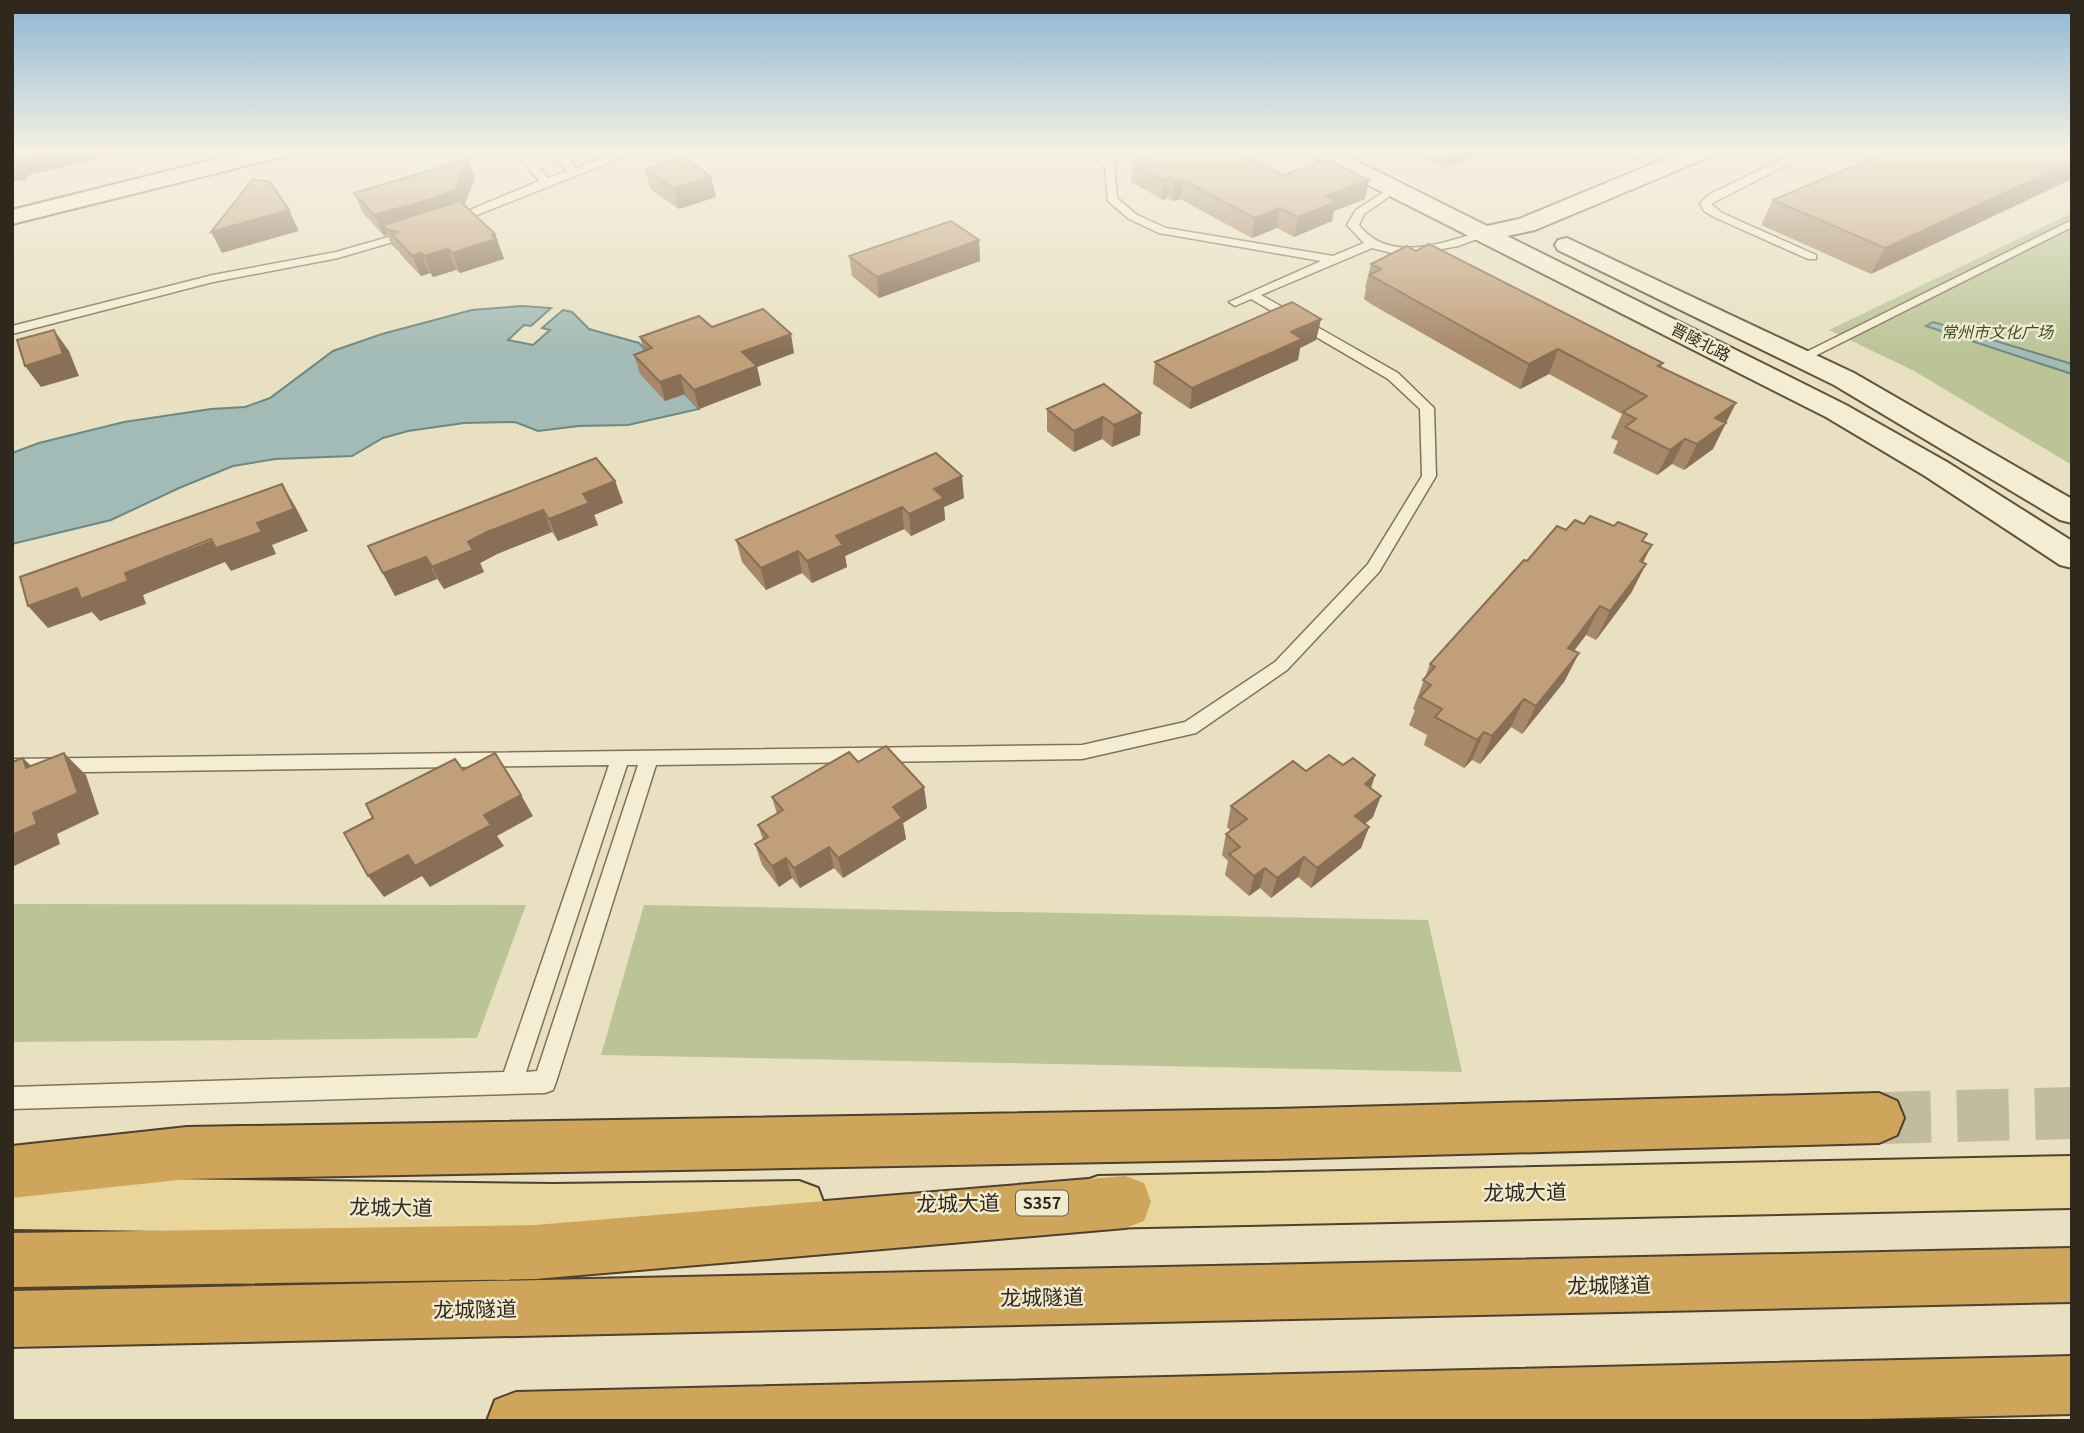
<svg xmlns="http://www.w3.org/2000/svg" width="2084" height="1433" font-family="Georgia,'Noto Sans SC',serif">
<rect width="100%" height="100%" fill="#e8e0c1"/>
<path fill="#bbc497" d="M 2072,213 L 2072,465 L 1914,371 L 1829,330 Z
M 12,904 L 526,905 L 477,1038 L 12,1042 Z
M 644,905 L 1428,920 L 1462,1072 L 601,1055 Z"/>
<path fill="#a3bbb6" stroke="#6c8883" stroke-width="2" d="M 522,306 L 551,308 L 531,326 L 524,325 L 508,340 L 533,345 L 550,330 L 542,328 L 563,310 L 572,312 L 589,329 L 639,343 L 699,409 L 628,425 L 579,426 L 538,431 L 515,422 L 464,423 L 408,431 L 383,438 L 352,456 L 275,459 L 233,466 L 179,488 L 111,520 L 12,544 L 12,453 L 39,443 L 124,422 L 211,409 L 245,407 L 270,398 L 333,351 L 382,334 L 472,310 Z
M 1933,322 L 2072,364 L 2072,374 L 1926,326 Z"/>
<g fill="none" stroke-linecap="round" stroke-linejoin="round">
<path stroke="#c3bba0" stroke-width="52" stroke-dasharray="52 26" stroke-linecap="butt" d="M 1879,1118 L 2072,1113"/>
<defs>
<path id="lane" d="M 513,150 L 524,150 L 548,178 L 567,171 L 549,150 L 560,150 L 576,168 L 625,150 L 641,150 L 454,224 L 446,224 L 446,220 L 539,181 Z
M 1084,150 L 1096,150 L 1114,162 L 1117,198 L 1137,215 L 1166,228 L 1333,256 L 1364,243 L 1347,225 L 1356,210 L 1393,186 L 1397,187 L 1397,191 L 1364,214 L 1359,225 C 1391,266 1446,241 1487,230 L 1493,233 L 1458,246 L 1415,254 L 1396,254 L 1372,248 L 1261,295 L 1398,373 L 1434,408 L 1436,476 L 1379,572 L 1287,670 L 1196,733 L 1082,759 L 656,765 L 556,1082 L 553,1090 L 545,1093 L 12,1109 L 12,1087 L 504,1072 L 609,765 L 12,773 L 12,759 L 1082,745 L 1185,722 L 1275,662 L 1368,564 L 1422,476 L 1420,409 L 1388,379 L 1251,299 L 1235,306 L 1229,302 L 1321,261 L 1159,233 L 1129,219 L 1108,201 L 1105,165 ZM 627,765 L 638,765 L 537,1071 L 526,1072 Z
M 1619,150 L 1634,150 L 1646,157 L 1641,160 Z
M 1801,150 L 1815,150 L 1711,204 L 1722,213 L 1816,255 L 1816,259 L 1808,259 L 1714,217 L 1704,211 L 1700,203 L 1710,194 Z
M 2072,220 L 2072,227 L 1807,360 L 1797,360 L 1796,357 Z
M 413,230 L 419,233 L 417,235 L 338,258 L 213,282 L 12,334 L 12,326 L 213,275 L 336,252 Z"/>
<path id="secondary" d="M 252,150 L 292,150 L 289,155 L 12,224 L 12,210 Z
M 1306,150 L 1335,150 L 1487,226 L 1519,219 L 1686,150 L 1717,150 L 1714,155 L 1535,230 L 1507,236 L 1846,405 L 1947,462 L 2072,541 L 2072,568 L 2060,565 L 1925,476 L 1826,417 L 1309,155 Z
M 1567,238 L 1854,373 L 2072,499 L 2072,523 L 2060,520 L 1834,385 L 1558,250 L 1555,245 L 1558,240 Z"/>
<path id="primary" d="M 2072,1156 L 2072,1208 L 1098,1228 L 1079,1221 L 1072,1202 L 1079,1183 L 1098,1176 Z
M 12,1177 L 553,1184 L 799,1181 L 818,1188 L 825,1207 L 818,1226 L 799,1233 L 553,1236 L 12,1229 Z"/>
<path id="highway" d="M 1879,1093 L 1897,1101 L 1904,1118 L 1897,1135 L 1879,1143 L 1275,1159 L 187,1179 L 12,1198 L 12,1146 L 187,1127 L 1275,1109 Z
M 1125,1176 L 1144,1183 L 1151,1202 L 1144,1221 L 1125,1228 L 535,1279 L 12,1287 L 12,1233 L 535,1225 Z
M 2072,1248 L 2072,1302 L 12,1347 L 12,1291 Z
M 2072,1356 L 2072,1414 L 1782,1421 L 487,1421 L 495,1400 L 516,1392 Z"/>
</defs>
<use href="#lane" stroke="#80715b" stroke-width="3"/>
<use href="#secondary" stroke="#61533e" stroke-width="4"/>
<use href="#primary" stroke="#4e402f" stroke-width="4"/>
<use href="#highway" stroke="#4e402f" stroke-width="4"/>
<use href="#lane" fill="#f4edd3" fill-rule="evenodd"/>
<use href="#secondary" fill="#f4edd3" fill-rule="evenodd"/>
<use href="#primary" fill="#e8d69d" fill-rule="evenodd"/>
<use href="#highway" fill="#cfa55b" fill-rule="evenodd"/>
</g>
<path fill="#a7896a" d="M 1133,150 L 1234,150 L 1284,175 L 1369,180 L 1365,199 L 1334,211 L 1332,221 L 1294,237 L 1277,228 L 1252,238 L 1180,199 L 1173,201 L 1167,198 L 1163,200 L 1131,182 L 1132,163 L 1147,158 Z
M 1408,150 L 1501,150 L 1481,158 L 1475,156 L 1443,168 L 1408,151 Z
M 2072,150 L 1871,274 L 1761,225 L 1773,200 Z
M 645,169 L 716,197 L 679,209 L 650,189 Z
M 475,179 L 464,205 L 495,234 L 504,259 L 460,273 L 456,270 L 433,277 L 430,273 L 421,276 L 401,255 L 399,251 L 397,250 L 392,245 L 387,235 L 384,236 L 363,213 L 354,193 Z
M 979,240 L 980,261 L 879,298 L 852,276 L 849,256 Z
M 1371,264 L 1663,363 L 1661,367 L 1725,423 L 1713,449 L 1684,470 L 1672,464 L 1657,475 L 1613,453 L 1618,441 L 1611,438 L 1622,414 L 1549,374 L 1520,389 L 1371,304 L 1364,299 L 1366,289 L 1365,288 Z
M 1321,319 L 1316,340 L 1300,348 L 1298,360 L 1190,409 L 1153,384 L 1155,362 Z
M 712,327 L 794,353 L 757,367 L 761,385 L 699,409 L 685,394 L 665,401 L 640,374 L 634,355 L 644,351 L 640,337 Z
M 1047,409 L 1141,413 L 1140,435 L 1112,447 L 1102,439 L 1074,452 L 1047,431 Z
M 936,453 L 964,498 L 944,507 L 945,520 L 911,536 L 904,529 L 845,556 L 847,567 L 812,583 L 802,573 L 766,590 L 742,562 L 736,540 Z
M 615,481 L 623,503 L 594,515 L 598,525 L 558,541 L 552,532 L 497,554 L 480,563 L 484,572 L 444,589 L 437,579 L 395,596 L 368,546 Z
M 1584,524 L 1643,541 L 1643,563 L 1646,564 L 1631,593 L 1596,640 L 1586,635 L 1574,651 L 1579,653 L 1564,682 L 1522,734 L 1511,727 L 1480,764 L 1472,760 L 1464,768 L 1424,745 L 1427,735 L 1409,725 L 1415,710 L 1413,709 L 1430,664 L 1527,561 L 1566,530 Z
M 1343,765 L 1375,775 L 1371,788 L 1373,817 L 1365,824 L 1369,827 L 1361,848 L 1311,888 L 1298,877 L 1271,898 L 1260,888 L 1249,896 L 1225,875 L 1228,861 L 1222,855 L 1226,834 L 1231,831 L 1227,827 L 1231,806 L 1306,771 Z
M 772,797 L 927,808 L 903,823 L 906,839 L 843,878 L 834,868 L 800,888 L 792,878 L 779,887 L 762,865 L 755,844 L 763,840 L 758,825 L 777,814 Z"/>
<path fill="#886f56" d="M 63,150 L 135,150 L 26,176 L 28,179 L 12,182 L 12,165 L 16,161 Z
M 1448,150 L 1477,150 L 1475,156 L 1443,168 Z
M 1483,150 L 1501,150 L 1481,158 Z
M 468,159 L 475,179 L 462,210 L 383,225 L 387,235 L 384,236 L 374,215 Z
M 2072,162 L 2072,179 L 1871,274 L 1885,248 Z
M 711,177 L 716,197 L 679,209 L 674,189 Z
M 1168,178 L 1167,198 L 1163,200 L 1164,180 Z
M 1182,179 L 1180,199 L 1173,201 L 1175,182 Z
M 1369,180 L 1365,199 L 1334,211 L 1332,221 L 1294,237 L 1298,217 L 1326,196 Z
M 1280,208 L 1277,228 L 1252,238 L 1254,218 Z
M 289,210 L 299,231 L 222,253 L 211,232 Z
M 495,234 L 504,259 L 460,273 L 452,253 Z
M 979,240 L 980,261 L 879,298 L 877,277 Z
M 448,249 L 456,270 L 433,277 L 424,256 Z
M 421,253 L 430,273 L 421,276 L 412,256 Z
M 1321,319 L 1316,340 L 1300,348 L 1298,360 L 1190,409 L 1192,388 L 1291,332 Z
M 54,330 L 69,351 L 79,376 L 41,387 L 25,366 Z
M 791,334 L 794,353 L 757,367 L 761,385 L 699,409 L 694,390 L 742,352 Z
M 1558,349 L 1549,374 L 1520,389 L 1529,364 Z
M 680,375 L 685,394 L 665,401 L 660,382 Z
M 1736,403 L 1713,449 L 1684,470 L 1697,444 L 1715,418 Z
M 1141,413 L 1140,435 L 1112,447 L 1114,425 Z
M 1103,417 L 1102,439 L 1074,452 L 1074,431 Z
M 1685,439 L 1672,464 L 1657,475 L 1670,450 Z
M 962,476 L 964,498 L 944,507 L 945,520 L 911,536 L 909,514 L 934,489 Z
M 615,481 L 623,503 L 594,515 L 598,525 L 558,541 L 549,519 L 583,494 Z
M 282,484 L 295,506 L 308,531 L 272,545 L 276,554 L 231,571 L 225,562 L 143,595 L 146,604 L 100,621 L 92,612 L 48,628 L 28,606 L 77,588 L 125,573 L 257,523 Z
M 902,507 L 904,529 L 845,556 L 847,567 L 812,583 L 807,561 L 836,536 Z
M 543,510 L 552,532 L 497,554 L 480,563 L 484,572 L 444,589 L 432,567 L 468,542 L 487,532 Z
M 1652,545 L 1637,574 L 1640,561 Z
M 798,551 L 802,573 L 766,590 L 761,568 Z
M 426,557 L 437,579 L 395,596 L 383,573 Z
M 1646,564 L 1631,593 L 1596,640 L 1610,611 Z
M 1600,606 L 1586,635 L 1554,676 L 1568,648 Z
M 1579,653 L 1564,682 L 1522,734 L 1536,706 Z
M 1524,699 L 1511,727 L 1480,764 L 1492,736 Z
M 1484,732 L 1472,760 L 1464,768 L 1477,740 Z
M 64,753 L 86,775 L 99,814 L 57,834 L 60,844 L 12,867 L 12,835 L 33,813 Z
M 23,758 L 45,779 L 26,768 Z
M 1375,775 L 1368,796 L 1365,784 Z
M 924,787 L 927,808 L 903,823 L 906,839 L 843,878 L 838,858 L 893,807 Z
M 521,795 L 533,816 L 497,836 L 504,846 L 430,887 L 422,876 L 384,897 L 368,876 Z
M 1381,796 L 1373,817 L 1348,837 L 1355,816 Z
M 1369,827 L 1361,848 L 1311,888 L 1317,868 Z
M 829,847 L 834,868 L 800,888 L 794,868 Z
M 1304,857 L 1298,877 L 1271,898 L 1277,878 Z
M 786,858 L 792,878 L 779,887 L 772,866 Z
M 1265,868 L 1260,888 L 1249,896 L 1254,876 Z"/>
<path fill="#c29f7b" stroke="#886f56" stroke-width="2" d="M 12,150 L 63,150 L 16,161 L 18,164 L 12,165 Z
M 1166,150 L 1234,150 L 1284,175 L 1327,159 L 1369,180 L 1326,196 L 1336,202 L 1298,217 L 1280,208 L 1254,218 L 1182,179 L 1175,182 L 1168,178 L 1164,180 L 1132,163 Z
M 1892,150 L 2072,150 L 2072,162 L 1885,248 L 1773,200 Z
M 684,157 L 711,177 L 674,189 L 645,169 Z
M 468,159 L 455,190 L 432,199 L 374,215 L 354,193 Z
M 253,179 L 270,182 L 289,210 L 211,232 Z
M 460,201 L 495,234 L 492,235 L 496,239 L 452,253 L 448,249 L 424,256 L 421,253 L 412,256 L 392,234 L 399,232 L 388,230 L 383,225 Z
M 951,221 L 979,240 L 877,277 L 849,256 Z
M 1429,244 L 1663,363 L 1658,366 L 1736,403 L 1715,418 L 1726,423 L 1697,444 L 1685,439 L 1670,450 L 1625,427 L 1636,419 L 1623,412 L 1647,396 L 1558,349 L 1529,364 L 1370,275 L 1381,269 L 1371,264 L 1407,246 L 1416,251 Z
M 1292,302 L 1321,319 L 1291,332 L 1302,339 L 1192,388 L 1155,362 Z
M 763,309 L 791,334 L 742,352 L 757,366 L 694,390 L 680,375 L 660,382 L 634,355 L 652,348 L 640,337 L 699,316 L 712,327 Z
M 54,330 L 63,354 L 25,366 L 17,340 Z
M 1104,384 L 1141,413 L 1114,425 L 1103,417 L 1074,431 L 1047,409 Z
M 936,453 L 962,476 L 934,489 L 944,498 L 909,514 L 902,507 L 836,536 L 843,545 L 807,561 L 798,551 L 761,568 L 736,540 Z
M 596,458 L 615,481 L 583,494 L 589,503 L 549,519 L 543,510 L 487,532 L 468,542 L 473,550 L 432,567 L 426,557 L 383,573 L 368,546 Z
M 282,484 L 294,509 L 257,523 L 262,532 L 216,548 L 211,539 L 125,573 L 128,581 L 81,599 L 77,588 L 28,606 L 20,577 Z
M 1590,516 L 1614,526 L 1618,522 L 1647,534 L 1642,541 L 1652,545 L 1640,561 L 1646,564 L 1610,611 L 1600,606 L 1568,648 L 1579,653 L 1536,706 L 1524,699 L 1492,736 L 1484,732 L 1477,740 L 1435,717 L 1442,709 L 1420,697 L 1431,685 L 1423,680 L 1435,667 L 1430,664 L 1524,560 L 1527,561 L 1557,526 L 1566,530 L 1575,520 L 1584,524 Z
M 886,746 L 924,787 L 893,807 L 902,818 L 838,858 L 829,847 L 794,868 L 786,858 L 772,866 L 755,844 L 768,837 L 758,825 L 783,810 L 772,797 L 849,752 L 858,762 Z
M 64,753 L 78,793 L 33,813 L 37,824 L 12,835 L 12,762 L 23,758 L 26,768 Z
M 495,753 L 521,795 L 484,815 L 491,825 L 415,866 L 408,855 L 368,876 L 344,833 L 373,818 L 366,804 L 455,759 L 463,770 Z
M 1329,755 L 1343,765 L 1353,758 L 1375,775 L 1365,784 L 1381,796 L 1355,816 L 1369,827 L 1317,868 L 1304,857 L 1277,878 L 1265,868 L 1254,876 L 1229,854 L 1240,847 L 1226,834 L 1247,819 L 1231,806 L 1293,761 L 1306,771 Z"/>
<linearGradient id="sky" x2="0" y2="1"><stop stop-color="#8cb7d4"/><stop offset="0.43" stop-color="#f5f1e3"/><stop offset="1" stop-color="#f5f1e3" stop-opacity="0"/></linearGradient>
<rect width="2084" height="351" fill="url(#sky)"/>
<g text-anchor="middle" stroke-width="5" stroke-linejoin="round" paint-order="stroke">
<g font-size="16" font-style="italic" fill="#3f4b26" stroke="#f0ead0">
<text x="1997" y="338">常州市文化广场</text>
</g>
<g font-size="16" fill="#31281d" stroke="#f0ead0">
<text transform="translate(1701 342) rotate(27)" y="6">晋陵北路</text>
</g>
<rect fill="#f0ead0" stroke="#6a6253" stroke-width="2" x="1016" y="1190.5" width="52" height="25" rx="5"/>
<g font-size="16" font-weight="bold" fill="#31281d">
<text x="1042" y="1209">S357</text>
</g>
<g font-size="21" fill="#31281d" stroke="#f0ead0">
<text transform="translate(1525 1193) rotate(-1)" y="7">龙城大道</text>
<text transform="translate(958 1204) rotate(-1)" y="7">龙城大道</text>
<text transform="translate(391 1208) rotate(1)" y="7">龙城大道</text>
<text transform="translate(1609 1286) rotate(-1)" y="7">龙城隧道</text>
<text transform="translate(1042 1298) rotate(-1)" y="7">龙城隧道</text>
<text transform="translate(475 1310) rotate(-1)" y="7">龙城隧道</text>
</g>
</g>
<rect width="2084" height="1433" fill="none" stroke="#31281d" stroke-width="28"/>
</svg>
